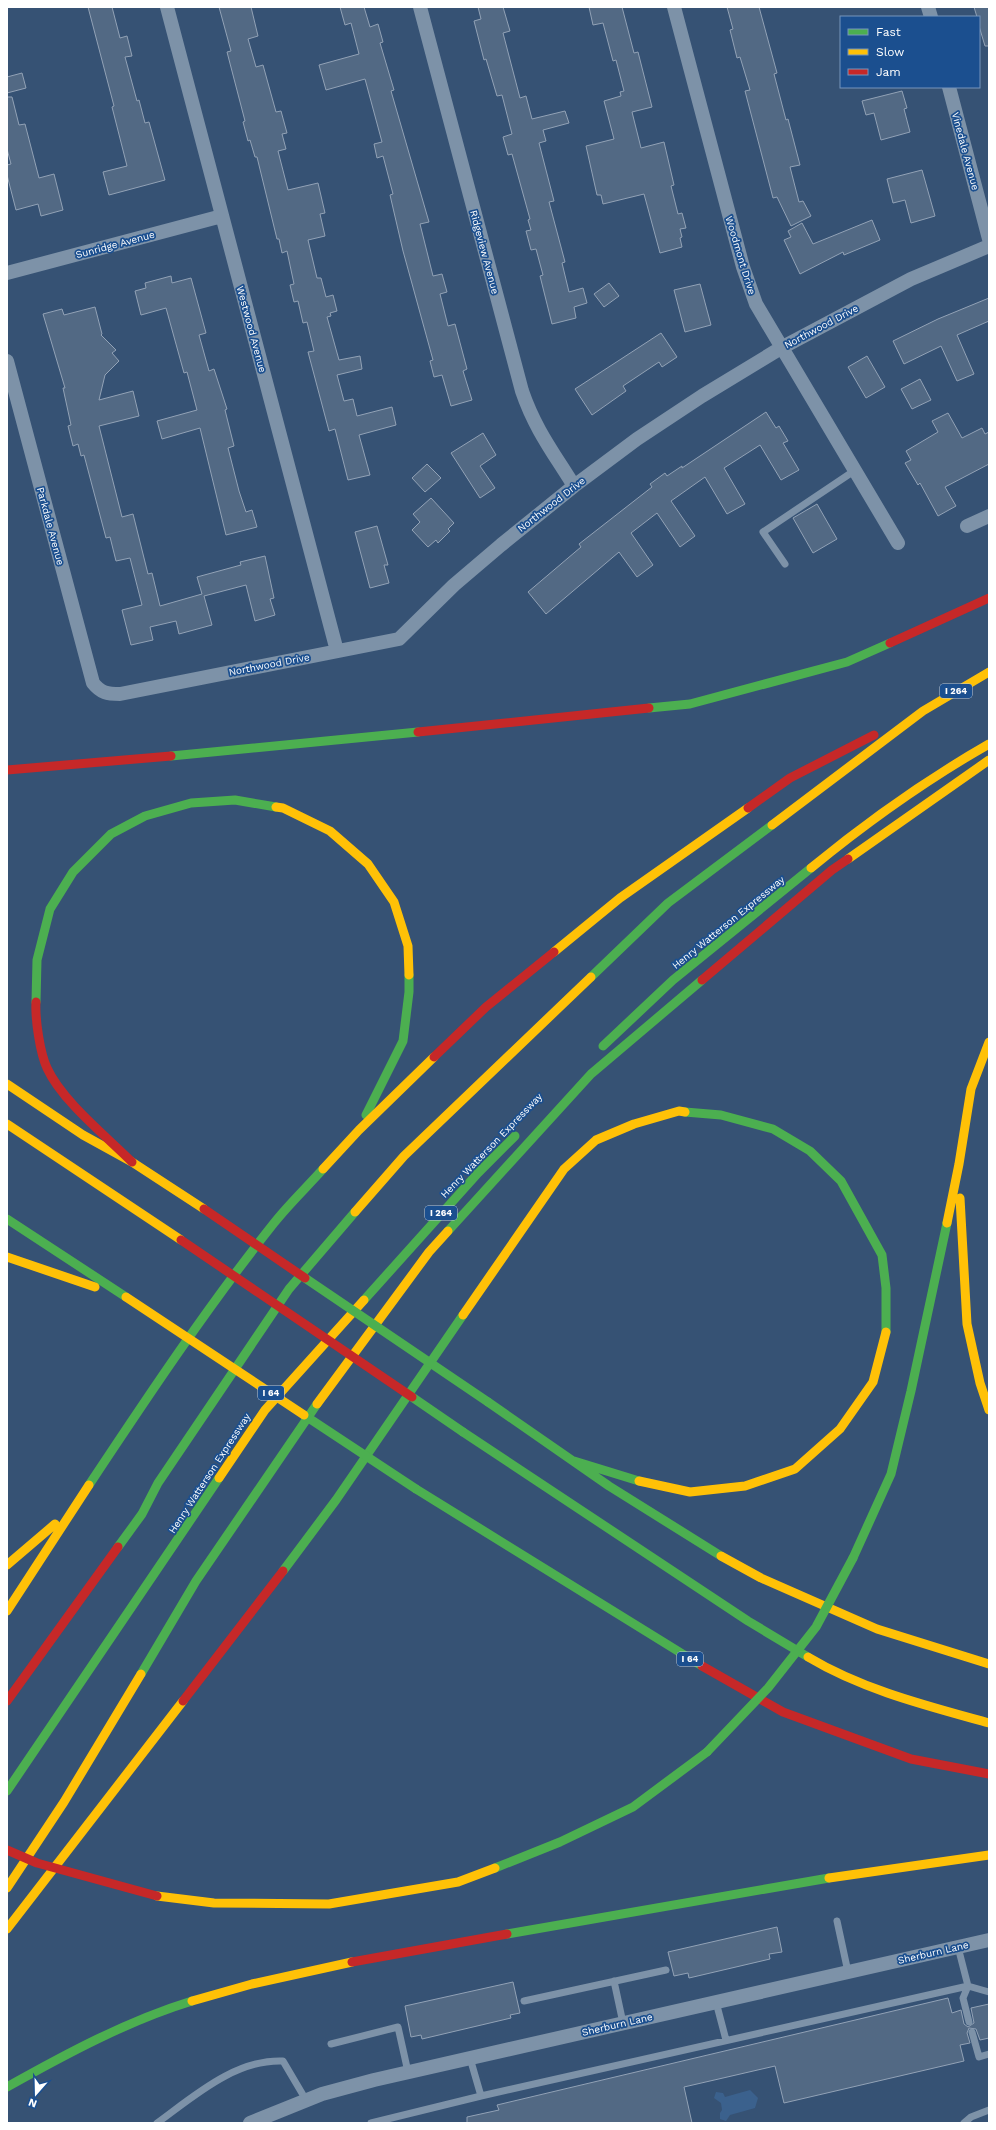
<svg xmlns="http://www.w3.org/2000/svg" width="996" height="2130" font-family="'Work Sans',sans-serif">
<rect width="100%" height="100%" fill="#365274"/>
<path fill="#3b618d" d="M 750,2090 L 758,2098 L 755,2108 L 730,2115 L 726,2121 L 720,2119 L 720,2113 L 722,2110 L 721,2103 L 714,2098 L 716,2092 L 723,2093 L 725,2097 Z"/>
<path fill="#526984" stroke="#92a2b6" d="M 88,7 L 112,7 L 120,38 L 127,36 L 132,56 L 125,57 L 137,101 L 139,100 L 145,123 L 149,122 L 165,180 L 109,195 L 103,172 L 127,166 L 112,107 L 114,106 Z
M 219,7 L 251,7 L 258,36 L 248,39 L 256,67 L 263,65 L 276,112 L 281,111 L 287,133 L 282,134 L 286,149 L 278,151 L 288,190 L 318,183 L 325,213 L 320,214 L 325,236 L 308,240 L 317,278 L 321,278 L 326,297 L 333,295 L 337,311 L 330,313 L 331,316 L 327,317 L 339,360 L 360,356 L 362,369 L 337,375 L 344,401 L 353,399 L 357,416 L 392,407 L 396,425 L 359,435 L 370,475 L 348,480 L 335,429 L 329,431 L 308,352 L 314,351 L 307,322 L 303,323 L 298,301 L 294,302 L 290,285 L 294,284 L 287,251 L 282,253 L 279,239 L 277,239 L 257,157 L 255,157 L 250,140 L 248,141 L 243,122 L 245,121 L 227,52 L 231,51 Z
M 340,7 L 364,7 L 370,27 L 378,24 L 383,42 L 380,43 L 394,90 L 391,91 L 429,222 L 420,224 L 433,276 L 442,274 L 447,292 L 440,294 L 448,326 L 455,324 L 467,369 L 463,371 L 472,400 L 451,406 L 442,375 L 434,377 L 430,361 L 433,360 L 403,251 L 390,195 L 393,194 L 383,156 L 377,158 L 374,144 L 382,142 L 365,79 L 326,90 L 319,65 L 359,54 L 351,23 L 345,25 Z
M 478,7 L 503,7 L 510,31 L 503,33 L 520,98 L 526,96 L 532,119 L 565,111 L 569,123 L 543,130 L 546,141 L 539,143 L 554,201 L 549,202 L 565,262 L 562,263 L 569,292 L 583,288 L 587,303 L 574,307 L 576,318 L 552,324 L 540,276 L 543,275 L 536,249 L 531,250 L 526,231 L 531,230 L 528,220 L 530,219 L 512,154 L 508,155 L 503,137 L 512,134 L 502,95 L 497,96 L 486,59 L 484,60 L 474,21 L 481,19 Z
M 589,7 L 622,7 L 634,53 L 638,52 L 652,107 L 632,112 L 641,148 L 664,142 L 674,185 L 671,186 L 678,214 L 682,213 L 686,228 L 680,229 L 682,237 L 680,238 L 682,247 L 660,253 L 644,194 L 603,204 L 601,195 L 597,195 L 586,146 L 614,139 L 604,101 L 621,96 L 620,92 L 624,91 L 616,60 L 613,61 L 603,23 L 593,25 Z
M 727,7 L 759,7 L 777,73 L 774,74 L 786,120 L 788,119 L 800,165 L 790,167 L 799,202 L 803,201 L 811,216 L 791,226 L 777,197 L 773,198 L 745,91 L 750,90 L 740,57 L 737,58 L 730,30 L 733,29 Z
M 974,7 L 989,7 L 989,46 L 985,46 L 979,26 L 979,17 L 977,17 Z
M 22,73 L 26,88 L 7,93 L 7,77 Z
M 902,91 L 907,108 L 904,109 L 910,132 L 881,140 L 874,113 L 866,115 L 862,101 Z
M 7,97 L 12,97 L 19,125 L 25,124 L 39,178 L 54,174 L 63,210 L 41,216 L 38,204 L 16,210 L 7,175 L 7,165 L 11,164 L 7,149 Z
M 922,170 L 935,216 L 911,223 L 905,200 L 893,203 L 887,179 Z
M 872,220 L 880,240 L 844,255 L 843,252 L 800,274 L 784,240 L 791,237 L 788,231 L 802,223 L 813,244 Z
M 171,276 L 172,283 L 191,278 L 206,333 L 199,335 L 209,371 L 214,369 L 227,409 L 225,410 L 234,446 L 228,448 L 239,491 L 246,512 L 252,510 L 257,527 L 226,535 L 200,428 L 162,439 L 157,421 L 197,410 L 187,372 L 184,373 L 166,308 L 141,315 L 135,291 L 146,288 L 145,283 Z
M 609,283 L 619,296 L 604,307 L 594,294 Z
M 700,284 L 711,325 L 685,332 L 674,290 Z
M 989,298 L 989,321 L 957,335 L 974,374 L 957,381 L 941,346 L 904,364 L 893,341 L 938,319 Z
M 95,307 L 102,334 L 101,335 L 116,350 L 112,353 L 119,361 L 105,375 L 99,400 L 133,391 L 139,416 L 99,426 L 122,517 L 133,514 L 148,574 L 152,573 L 160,606 L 202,594 L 197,577 L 241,565 L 240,562 L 265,556 L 274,598 L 270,599 L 275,615 L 255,621 L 246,585 L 204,596 L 212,625 L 179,634 L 176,621 L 150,627 L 153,640 L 131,645 L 122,610 L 142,605 L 130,558 L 116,561 L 110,537 L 106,538 L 84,455 L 81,456 L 78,444 L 73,446 L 68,426 L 71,425 L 63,388 L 65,388 L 43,314 L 62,309 L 64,315 Z
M 661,333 L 677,357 L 662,367 L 659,362 L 623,386 L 626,391 L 592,415 L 575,389 Z
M 867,356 L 885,387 L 866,398 L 848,367 Z
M 920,379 L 931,400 L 912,409 L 901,389 Z
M 766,412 L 776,428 L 779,426 L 788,441 L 783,443 L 799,470 L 781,480 L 760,445 L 724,468 L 745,504 L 727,514 L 705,477 L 671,501 L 695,536 L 680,547 L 657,513 L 631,533 L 653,565 L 637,577 L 619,552 L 546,614 L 528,592 L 581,547 L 579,544 L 652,487 L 650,484 L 665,473 L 667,476 L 682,466 L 682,468 Z
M 948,413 L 962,438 L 982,428 L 985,434 L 989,432 L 989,464 L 945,487 L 956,506 L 938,516 L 920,483 L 918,485 L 905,463 L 911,460 L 906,451 L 938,432 L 932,421 Z
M 483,433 L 496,455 L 480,466 L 495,488 L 480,498 L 451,453 Z
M 427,464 L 441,478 L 425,492 L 412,478 Z
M 431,498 L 454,523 L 448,529 L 450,531 L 438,543 L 436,540 L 428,547 L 412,530 L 420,522 L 413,514 Z
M 817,504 L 837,539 L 813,553 L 793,518 Z
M 377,526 L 388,565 L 384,565 L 389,583 L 370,588 L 355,532 Z
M 777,1927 L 782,1952 L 769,1954 L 770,1959 L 689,1978 L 688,1973 L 674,1976 L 668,1952 Z
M 513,1982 L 520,2013 L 510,2015 L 511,2018 L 422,2039 L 421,2035 L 411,2037 L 405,2006 Z
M 948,1998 L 952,2013 L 961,2010 L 964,2024 L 968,2027 L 974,2023 L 971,2008 L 989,2004 L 989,2038 L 980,2040 L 976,2029 L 969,2028 L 967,2033 L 970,2043 L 960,2045 L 964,2061 L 784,2103 L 775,2066 L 684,2087 L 692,2123 L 467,2123 L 467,2117 L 499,2110 L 497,2105 Z"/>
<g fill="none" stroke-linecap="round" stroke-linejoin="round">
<path stroke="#7d92a8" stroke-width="7" d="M 785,564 L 763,532 L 854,471
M 837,1921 L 848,1972
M 958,1947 L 968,1986 L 963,1998 L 969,2022
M 614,1981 L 623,2023
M 524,2001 L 666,1970
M 716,2002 L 726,2040
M 972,2032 L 979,2057 L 989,2054
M 331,2044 L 398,2027 L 408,2072
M 481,2096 L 968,1986 L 989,1992
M 157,2123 C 193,2097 235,2059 283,2061 L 306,2100
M 371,2123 L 481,2096 L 470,2058
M 964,2123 L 971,2117 L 989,2110"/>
<path stroke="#7d92a8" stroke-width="14" d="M 167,7 L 337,651
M 420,7 L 522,391 C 535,429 553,452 574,486
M 674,7 L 743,267 L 756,304 L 898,543
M 928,7 L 931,17
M 949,87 L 989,239
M 7,273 L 222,216
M 7,361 L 93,683 C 101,693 107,694 120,694 L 399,639 L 454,585 L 501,545 L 574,486 L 637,439 L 702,396 L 781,348 L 911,279 L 989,246
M 967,526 L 989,516
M 250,2123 L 322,2094 L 374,2080 L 989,1940"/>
<path stroke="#4caf50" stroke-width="9" d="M 649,708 L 690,704 L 847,662 L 890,643
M 171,756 L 418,732
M 591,977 L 668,903 L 772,825
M 36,1002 L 37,960 L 50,909 L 73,872 L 111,834 L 145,816 L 191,803 L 235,800 L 276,807
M 603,1046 L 673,980 L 811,868
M 685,1112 L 721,1115 L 773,1129 L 810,1151 L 841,1181 L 882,1255 L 886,1288 L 886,1332
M 366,1115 L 403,1041 L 409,992 L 409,975
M 7,1219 L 126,1297
M 448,1231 L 591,1074 L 702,980
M 364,1300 L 478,1173 L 515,1136
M 488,1402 L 609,1486 L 721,1556
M 463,1432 L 748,1621 L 808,1657
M 574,1461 L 639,1481
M 89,1485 C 148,1396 208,1306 274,1223 C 289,1204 307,1187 323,1169
M 416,1489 L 702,1666
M 118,1547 L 142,1514 L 158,1483 L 289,1289 L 355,1212
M 853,1558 L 891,1474 L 911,1391 L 947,1223
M 283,1571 L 336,1500 L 463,1315
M 141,1674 L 196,1581 L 317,1404
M 7,1791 L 219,1478
M 495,1868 L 560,1842 L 633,1807 L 707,1752
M 507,1934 L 829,1878
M 7,2087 C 66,2054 127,2021 192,2001"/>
<path stroke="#ffc107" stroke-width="9" d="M 276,807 L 283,808 L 330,831 L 368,864 L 394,902 L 408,946 L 409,975
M 772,825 L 923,711 L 989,672
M 848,859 L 989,760
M 811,868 C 867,822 926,780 989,744
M 554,952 L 620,898 L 748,808
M 7,1084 L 83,1135 L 132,1162 L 204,1209
M 7,1124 L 181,1240
M 323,1169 L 359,1130 L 434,1057
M 960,1198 L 967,1324 L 980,1383 L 989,1410
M 355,1212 L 404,1156 L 591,977
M 947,1223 L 959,1164 L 971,1089 L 989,1042
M 7,1257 L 95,1287
M 463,1315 L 564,1169 L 596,1140 L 634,1124 L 679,1111 L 685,1112
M 317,1404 L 429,1252 L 448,1231
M 219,1478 L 265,1410 L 364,1300
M 639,1481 L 690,1492 L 745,1486 L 795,1469 L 840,1429 L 873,1382 L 886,1332
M 721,1556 L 761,1578 L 877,1629 L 989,1664
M 7,1565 L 55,1524
M 7,1611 L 89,1485
M 808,1657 C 863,1690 928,1706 989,1723
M 829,1878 L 989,1855
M 7,1888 L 64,1802 L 141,1674
M 157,1896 L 214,1903 L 329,1904 L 458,1882 L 495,1868
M 7,1929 L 183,1701
M 192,2001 L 252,1984 L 352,1962"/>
<path stroke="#c62828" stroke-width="9" d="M 890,643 L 989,598
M 418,732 L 649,708
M 7,770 L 171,756
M 748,808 L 790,778 L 874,735
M 702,980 L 832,870 L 848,859
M 36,1002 C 35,1019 40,1053 47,1068 C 62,1101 106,1136 132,1162
M 434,1057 L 486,1007 L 554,952
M 702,1666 L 783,1712 L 911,1759 L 989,1774
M 7,1701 L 118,1547
M 183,1701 L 283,1571
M 352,1962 L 507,1934"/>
<path stroke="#4caf50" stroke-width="9" d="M 305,1278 L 488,1402
M 412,1397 L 463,1432
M 304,1415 L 416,1489
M 707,1752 L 768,1688 L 816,1627 L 853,1558"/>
<path stroke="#ffc107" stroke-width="9" d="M 126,1297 L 304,1415"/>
<path stroke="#c62828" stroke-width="9" d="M 204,1209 L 305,1278
M 181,1240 L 412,1397
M 7,1850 L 37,1863 L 157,1896"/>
</g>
<g text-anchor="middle" stroke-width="3.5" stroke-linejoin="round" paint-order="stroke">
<g fill="#1b4f8f" stroke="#bbcadd" stroke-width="1">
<rect x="940" y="684" width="32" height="14" rx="3"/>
<rect x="425" y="1206" width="32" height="14" rx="3"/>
<rect x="258" y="1386" width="26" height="14" rx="3"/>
<rect x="677" y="1652" width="26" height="14" rx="3"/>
</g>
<g font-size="9" font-weight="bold" fill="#fff">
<text x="956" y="694">I 264</text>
<text x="441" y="1216">I 264</text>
<text x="271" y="1396">I 64</text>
<text x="690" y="1662">I 64</text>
</g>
<g font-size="10" fill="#fff" stroke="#1b4f8f">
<text transform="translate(966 151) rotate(75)" y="4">Vinedale Avenue</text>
<text transform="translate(115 244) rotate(-15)" y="4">Sunridge Avenue</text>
<text transform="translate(485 252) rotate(75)" y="4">Ridgeview Avenue</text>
<text transform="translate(741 255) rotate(73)" y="4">Woodmont Drive</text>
<text transform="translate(821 326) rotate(-28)" y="4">Northwood Drive</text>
<text transform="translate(252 329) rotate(75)" y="4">Westwood Avenue</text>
<text transform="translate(551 504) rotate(-38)" y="4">Northwood Drive</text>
<text transform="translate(51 526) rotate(75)" y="4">Parkdale Avenue</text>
<text transform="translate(269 664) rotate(-11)" y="4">Northwood Drive</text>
<text transform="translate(728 922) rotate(-39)" y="4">Henry Watterson Expressway</text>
<text transform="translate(491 1145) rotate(-46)" y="4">Henry Watterson Expressway</text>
<text transform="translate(209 1473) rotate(-57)" y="4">Henry Watterson Expressway</text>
<text transform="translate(933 1952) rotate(-13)" y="4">Sherburn Lane</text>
<text transform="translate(617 2024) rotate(-13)" y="4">Sherburn Lane</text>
</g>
</g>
<rect width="996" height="2130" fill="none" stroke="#ffffff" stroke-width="16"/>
<rect x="840" y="16" width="140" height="72" fill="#1b4f8f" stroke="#7695bc"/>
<rect x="848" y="29" width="20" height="6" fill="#4caf50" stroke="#7695bc"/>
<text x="876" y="36" font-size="12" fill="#ffffff">Fast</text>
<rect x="848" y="49" width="20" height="6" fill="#ffc107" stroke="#7695bc"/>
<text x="876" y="56" font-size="12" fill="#ffffff">Slow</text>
<rect x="848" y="69" width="20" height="6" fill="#c62828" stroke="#7695bc"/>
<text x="876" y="76" font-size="12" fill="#ffffff">Jam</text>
<g transform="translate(36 2094) rotate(200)" stroke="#1b4f8f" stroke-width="3" paint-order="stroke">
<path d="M0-3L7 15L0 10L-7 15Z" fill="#ffffff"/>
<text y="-6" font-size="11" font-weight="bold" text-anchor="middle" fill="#ffffff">N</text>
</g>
</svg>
